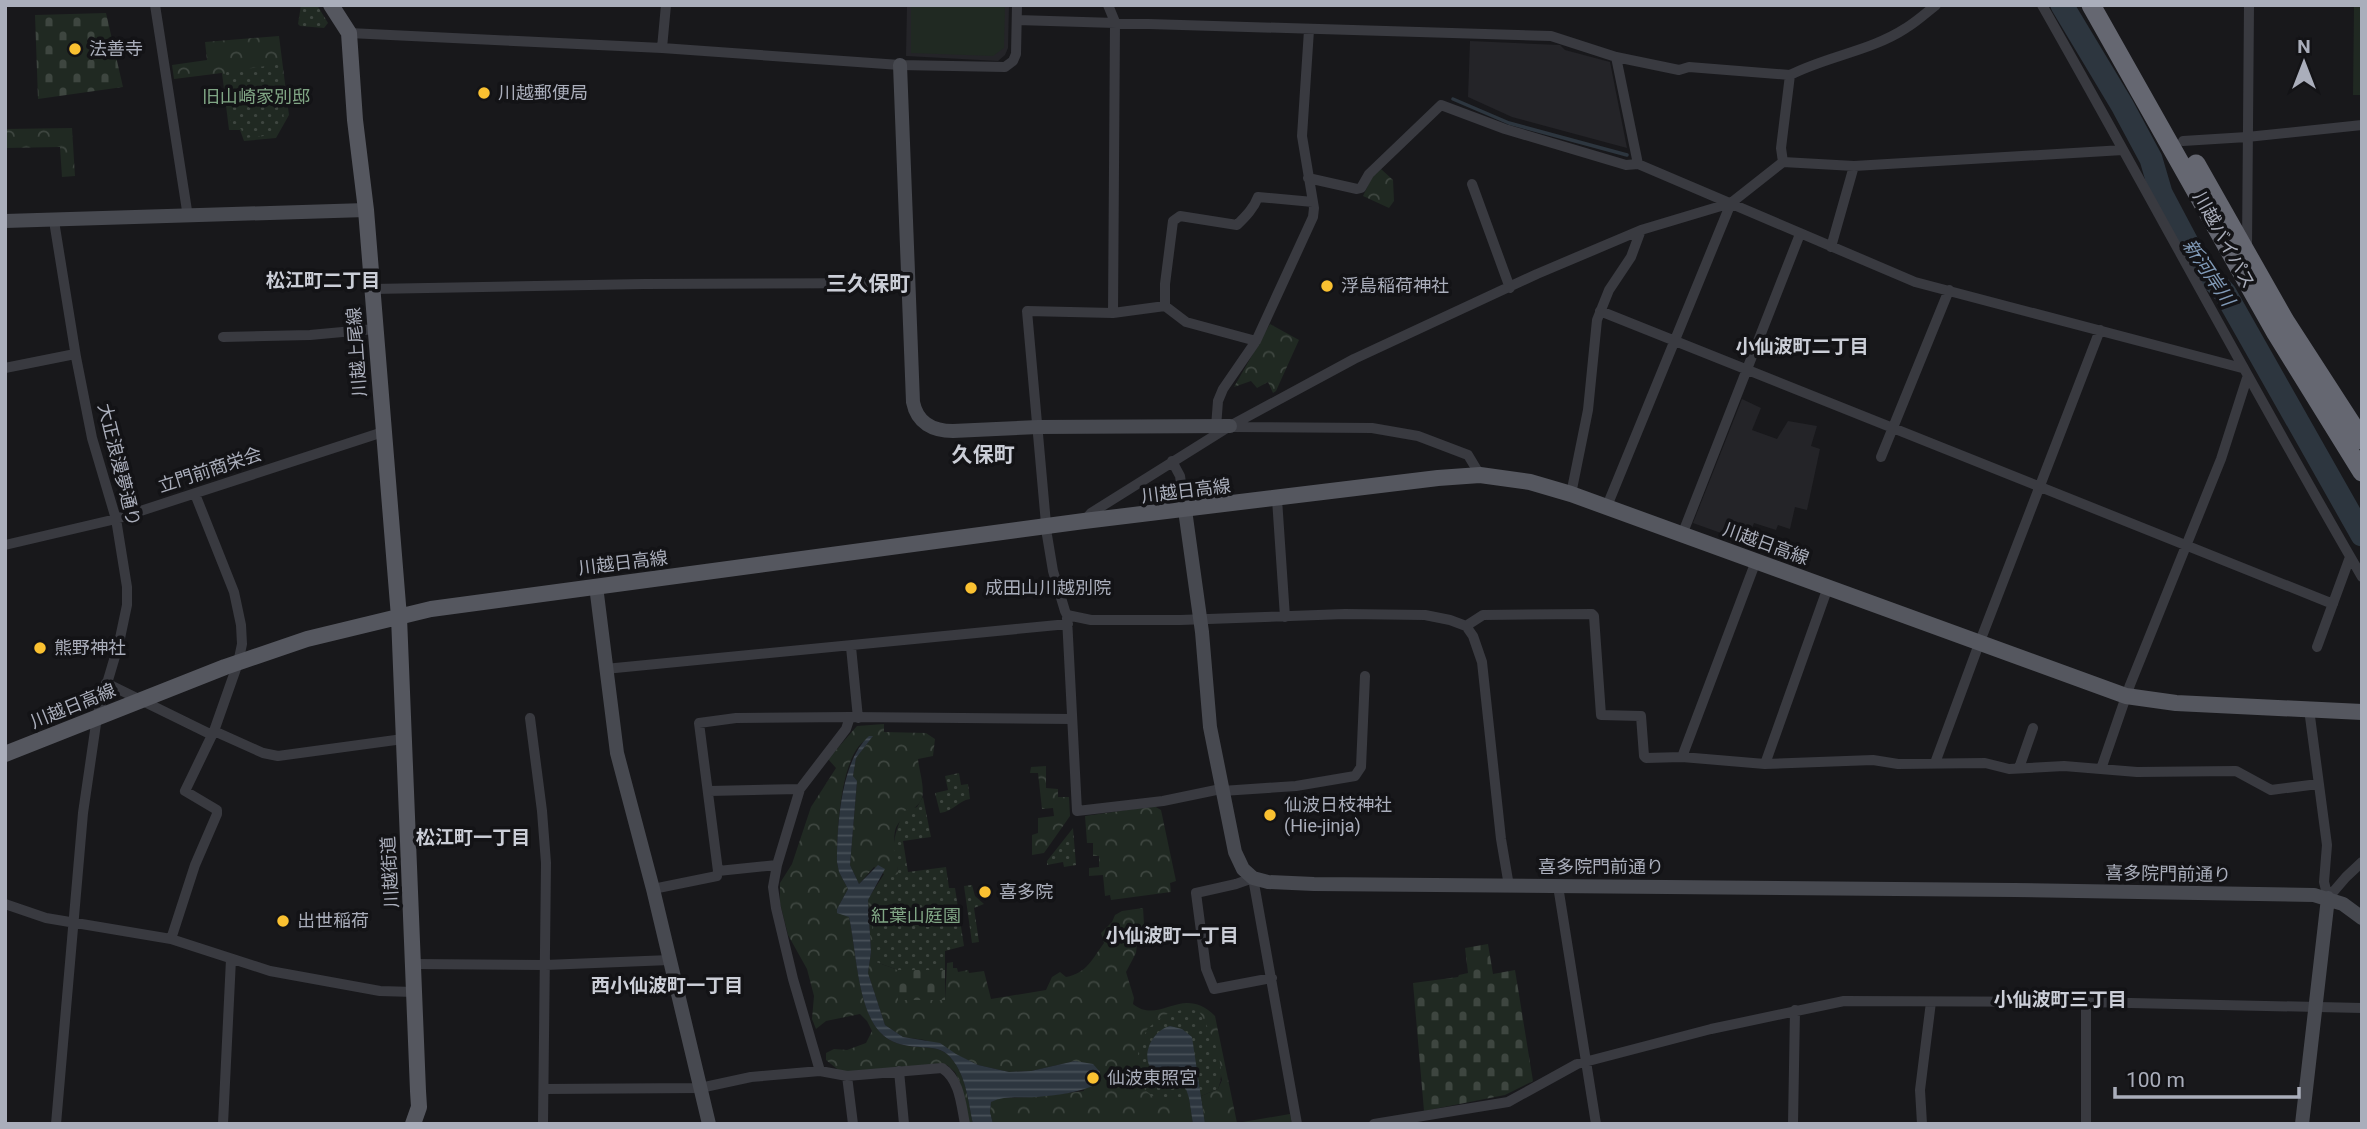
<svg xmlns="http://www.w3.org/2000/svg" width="2367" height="1129" font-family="Roboto,'Noto Sans JP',sans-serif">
<defs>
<pattern id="forest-crowns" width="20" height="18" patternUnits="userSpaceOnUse" patternTransform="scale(1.75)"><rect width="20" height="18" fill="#202922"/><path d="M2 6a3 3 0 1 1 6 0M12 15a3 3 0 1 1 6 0" fill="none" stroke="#3e4640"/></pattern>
<pattern id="cemetery-stones" width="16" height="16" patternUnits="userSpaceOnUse" patternTransform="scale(1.75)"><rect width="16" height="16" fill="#202922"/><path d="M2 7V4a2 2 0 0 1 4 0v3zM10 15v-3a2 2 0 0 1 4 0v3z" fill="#3e4640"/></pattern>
<pattern id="garden-dots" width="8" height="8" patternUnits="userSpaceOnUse" patternTransform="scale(1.75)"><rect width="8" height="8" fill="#202922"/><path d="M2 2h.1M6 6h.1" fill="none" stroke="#3e4640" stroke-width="1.8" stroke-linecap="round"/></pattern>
<pattern id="water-rules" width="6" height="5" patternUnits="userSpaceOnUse" patternTransform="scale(1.75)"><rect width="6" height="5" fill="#2d363f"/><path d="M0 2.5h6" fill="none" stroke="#495159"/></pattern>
</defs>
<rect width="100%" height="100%" fill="#18181b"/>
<path fill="#242428" d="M 907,5 L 1009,5 L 1008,48 L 1005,55 L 998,61 L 906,56 Z
M 1470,41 L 1560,45 L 1565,50 L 1610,62 L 1627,148 L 1512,117 L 1468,97 Z
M 1742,399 L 1761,408 L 1752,430 L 1777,439 L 1788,421 L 1817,426 L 1811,446 L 1820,449 L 1807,510 L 1795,507 L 1790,529 L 1778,525 L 1776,530 L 1754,523 L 1746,542 L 1693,523 Z"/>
<path fill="#202922" d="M 911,5 L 1005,5 L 1004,48 L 993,56 L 911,53 Z
M 2354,5 L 2362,5 L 2362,95 L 2353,95 Z"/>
<path fill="url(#forest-crowns)" d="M 279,36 L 289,115 L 276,138 L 244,141 L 240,130 L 229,130 L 222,73 L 174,79 L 172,65 L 207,60 L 205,42 Z
M 72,128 L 75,176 L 62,177 L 60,147 L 5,148 L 5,129 Z
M 1381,169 L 1393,180 L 1394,201 L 1389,208 L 1363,196 L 1372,177 Z
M 1270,324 L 1299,340 L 1276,391 L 1273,393 L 1268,382 L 1257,388 L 1251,381 L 1234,387 Z
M 884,724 L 884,732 L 926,733 L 935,739 L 933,756 L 918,759 C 919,770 925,788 922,798 C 919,809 899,815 895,831 C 892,847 898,860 898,875 L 876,962 L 898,970 L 898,1000 L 945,1000 L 947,963 L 953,962 L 953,968 L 957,968 L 958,972 L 968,970 L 969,973 L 984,971 L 991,999 L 1046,990 L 1052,977 L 1060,972 L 1066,977 C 1087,973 1092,959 1104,943 L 1101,933 L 1112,922 L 1115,915 L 1122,911 L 1143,908 L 1144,924 L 1134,934 L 1133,940 L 1137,944 L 1136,953 L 1126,972 L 1134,998 L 1133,1004 C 1160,1026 1182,983 1215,1016 L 1237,1123 L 1290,1114 L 1292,1124 L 1205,1124 L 1201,1096 L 1218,1089 L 1222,1080 L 1211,1034 L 1189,1098 L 1193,1124 L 993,1124 L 990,1112 L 991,1102 L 998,1098 L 1035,1097 L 1084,1091 L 1075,1061 L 1031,1071 L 1009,1072 L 978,1065 L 925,1040 L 903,1037 L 885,1025 L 868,973 L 871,952 L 868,899 L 884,874 L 874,867 L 859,884 L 850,865 L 857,782 L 853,776 L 856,758 L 872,737 C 867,740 862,742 859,746 C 840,769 837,833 837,862 L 839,872 L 848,889 L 837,909 L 849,917 C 856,949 857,997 875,1026 C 896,1057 930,1040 947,1054 C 966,1071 968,1101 973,1124 L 969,1124 L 961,1085 L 955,1072 L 947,1065 L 841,1072 L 826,1060 L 826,1053 L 834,1049 L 847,1050 L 866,1043 L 872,1031 L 867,1021 L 860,1014 L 826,1021 L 816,1029 L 812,1019 L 814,996 L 807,969 L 788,935 L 780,903 L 780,883 L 792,864 L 811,807 L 836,768 L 828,759 L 857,726 Z
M 1046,766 L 1046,788 L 1058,789 L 1058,797 L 1069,797 L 1070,816 L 1044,853 L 1032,855 L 1032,835 L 1038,833 L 1038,818 L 1054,816 L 1053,808 L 1042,809 L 1038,773 L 1030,773 L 1031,767 Z
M 1154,806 L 1161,810 L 1176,881 L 1170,883 L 1171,892 L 1111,900 L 1110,895 L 1105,896 L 1103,875 L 1089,876 L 1089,868 L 1099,867 L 1099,856 L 1093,856 L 1093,843 L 1087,843 L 1085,816 Z"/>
<path fill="url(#cemetery-stones)" d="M 106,13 L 123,87 L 38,99 L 35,15 Z
M 1488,944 L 1493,974 L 1515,970 L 1533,1081 L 1505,1095 L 1424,1111 L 1413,983 L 1458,977 L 1459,975 L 1468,973 L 1465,948 Z
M 898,970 L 945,970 L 945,1000 L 898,1000 Z"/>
<path fill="url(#garden-dots)" d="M 301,5 L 317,5 L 328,23 L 324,28 L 300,26 L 298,24 Z
M 280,64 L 284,122 L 274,135 L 245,138 L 241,129 L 231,128 L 225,72 Z
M 959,773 L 961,785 L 968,784 L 970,799 C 958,801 954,811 940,813 L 935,793 L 948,790 L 945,776 Z
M 923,797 L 931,837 L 903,841 L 908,872 L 946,867 L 949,888 L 955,888 L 964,946 L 945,951 L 945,970 L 898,970 L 876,962 C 873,933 862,884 898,874 C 898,867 896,864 895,857 C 891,842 898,825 904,811 L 917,807 Z
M 1073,828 L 1076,865 L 1064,867 L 1063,862 L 1047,865 L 1047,861 Z
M 972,885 L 975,896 L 984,904 L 974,908 L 979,942 L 972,943 L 964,886 Z
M 1185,1009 L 1199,1011 C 1211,1033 1228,1065 1218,1089 L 1201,1096 L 1205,1124 L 1193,1124 L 1189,1098 L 1159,1101 L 1145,1090 L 1137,1061 L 1139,1048 L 1147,1029 L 1164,1015 Z"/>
<path fill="url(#water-rules)" d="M 869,736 L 873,736 L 856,758 L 853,776 L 857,781 L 850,865 L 859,884 L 878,865 L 885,869 L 868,900 L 871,952 L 868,973 L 885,1025 L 903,1037 L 940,1043 L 956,1054 L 978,1065 L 1009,1072 L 1031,1071 L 1075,1061 L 1093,1064 L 1100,1072 L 1097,1084 C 1079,1093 1057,1095 1036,1097 C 1021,1098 1004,1095 991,1102 L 990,1112 L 993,1124 L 973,1124 C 968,1101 966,1071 947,1054 C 931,1040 896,1057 875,1026 C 857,998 856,949 849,917 L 837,913 L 837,909 L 848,889 L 839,872 L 837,862 C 837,825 841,761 869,736 Z
M 1170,1026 L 1182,1029 L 1192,1037 L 1205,1124 L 1193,1124 L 1189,1098 L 1184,1083 C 1175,1079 1160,1079 1153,1071 C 1139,1056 1153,1030 1170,1026 Z"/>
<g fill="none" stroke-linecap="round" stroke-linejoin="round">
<path stroke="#2d363f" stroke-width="3.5" d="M 1453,99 L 1509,123 L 1627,155"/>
<path stroke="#2d363f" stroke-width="23" d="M 2062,5 L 2122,105 L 2151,159 L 2161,193 L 2198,263 L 2225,293 L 2362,535"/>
<path stroke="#393a40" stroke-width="10" d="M 155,5 L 188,217
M 1108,5 L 1115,22 L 1113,313
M 2042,5 C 2150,195 2252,388 2362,577
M 1017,20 L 1551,36 L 1616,57 L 1638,164 L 1915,282 L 2242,368
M 349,33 L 662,48 L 900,65 L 1005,67 L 1013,61 L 1016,54 L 1017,5
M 662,48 L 666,5
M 1616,57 L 1679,70 L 1689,67 L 1790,75
M 2183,141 L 2247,137 L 2362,125
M 1783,162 L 1781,148 L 1790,75 C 1827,56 1871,51 1906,28 C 1916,22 1926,13 1936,5
M 1308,178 L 1357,189 L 1361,188 L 1369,174 L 1441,105 L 1505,129 L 1626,165 L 1638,164
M 1472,184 L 1510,288
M 54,221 L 76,357 L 92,438 L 116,519 L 127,587 L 127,605 L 119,643 L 97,717 L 83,813 L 56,1124
M 1831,247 L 1854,166
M 2247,247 L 2249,5
M 372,289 L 644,284 L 907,283
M 1165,306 L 1165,284 L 1173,221 L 1180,216 L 1237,225 C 1246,216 1254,208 1258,197 L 1313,202
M 1600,311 L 2333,604
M 223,337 L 310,335 L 375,329
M 1256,341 L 1186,322 L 1165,306 L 1113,313 L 1027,311 L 1047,535 L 1053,571 L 1065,611 L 1067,615 L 1091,620 L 1180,620 L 1345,614 L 1425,615 L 1450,620 L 1466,626 L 1473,636 L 1482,662 L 1501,839 L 1509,886
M 5,368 L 75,354
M 1216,427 L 1218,401 L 1223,389 L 1256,341 L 1313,217 L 1314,208 L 1302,136 L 1309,30
M 1233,427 L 1372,428 L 1418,436 L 1468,455 L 1480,475
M 1881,457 L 1949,290
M 1172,461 L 1180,476 L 1185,510
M 1571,494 L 1588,410 L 1597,320 L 1609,290 L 1631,257 L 1641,230
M 1277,499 L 1285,617
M 1607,506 L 1731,203
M 1084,521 L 1091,513 L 1230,426 L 1354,359 L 1537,274 L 1641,230 L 1731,203 L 1783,162 L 1854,166 L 2123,150
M 1682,535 L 1800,234
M 5,545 L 116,519 L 383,432
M 1067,618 L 1077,811 L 1163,801 L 1221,789
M 1466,626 L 1483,615 L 1592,614 L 1594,616 L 1601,715 L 1641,716 L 1644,756 L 1646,758 L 1682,757 L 1765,764 L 1873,760 L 1898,764 L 1985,763 L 2009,769 L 2064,766 L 2137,772 L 2236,771 L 2271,790 L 2318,784
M 851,647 L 858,718
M 2317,647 L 2350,557
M 605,669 L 1068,624
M 106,683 L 212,735
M 2309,709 L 2327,845 L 2324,882 L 2328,898
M 530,718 L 542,811 L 546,863 L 543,1124
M 214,731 L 263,753 L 278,756 L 403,739
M 1682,757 L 1756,561
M 1935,763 L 1979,644 L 2100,330
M 1765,764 L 1828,587
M 2019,768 L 2033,728
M 2101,769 L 2130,685 L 2221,459 L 2247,378
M 709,791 L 800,789
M 1222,791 L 1296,786 L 1355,776 L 1361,767 L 1365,676
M 718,871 L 777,865
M 1558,886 L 1596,1124
M 653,889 L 717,876 L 718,871 L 699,723 L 736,718 L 850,717
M 2328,898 L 2346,877 L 2362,862
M 5,904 L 46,918 L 171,939 L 270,971 L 380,991 L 414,992
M 171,939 L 195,865 L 217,814 L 217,810 L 185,791 L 214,731 L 238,663 L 242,644 L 241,625 L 234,592 L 195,494
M 413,964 L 545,965 L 670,960
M 1272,978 L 1214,989 L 1206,969 L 1196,893 L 1236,884 L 1253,878 L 1297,1124
M 820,1071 L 793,979 L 776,908 L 773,887 L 777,865 L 800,789 L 846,729 L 850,717 L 1071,719
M 899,1071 L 904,1124
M 847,1076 L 853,1124
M 544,1089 L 700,1088 L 751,1077 L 820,1071 L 847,1076 L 942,1068 C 960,1080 961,1104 965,1124
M 223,1124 L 231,959
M 1374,1124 L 1508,1102 L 1577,1064 L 1711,1029 L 1844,1001 L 2086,1002 L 2362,1008
M 1793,1124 L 1795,1010
M 1922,1124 L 1920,1090 L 1931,1002
M 2086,1124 L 2086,1002"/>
<path stroke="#474950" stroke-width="14" d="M 900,65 L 913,402 C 917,423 933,431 953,431 L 1038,427 L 1230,426
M 5,221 L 366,210
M 1185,510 L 1202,632 L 1210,727 L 1235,852 L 1243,869 L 1253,878 L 1268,882 L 1314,884 L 2014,890 L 2314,895 L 2343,904 L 2362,918
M 596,586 L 617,753 L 653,889 L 709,1124
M 2302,1124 L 2328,898"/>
<path stroke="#55575f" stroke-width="16" d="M 331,5 L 349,33 L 355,120 L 366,210 L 399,617 L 418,1091 L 419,1107 L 413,1124
M 5,754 L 225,667 L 307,639 L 431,609 L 1084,521 L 1438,478 L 1480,475 L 1530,482 L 1571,494 L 2126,696 L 2176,703 L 2362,712"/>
<path stroke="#656771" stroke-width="19" d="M 2091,5 L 2276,333 L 2362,472
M 2196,164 L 2285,321 L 2362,440"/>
</g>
<g fill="#fac131" stroke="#131316" stroke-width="2.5">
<circle cx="75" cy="49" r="7"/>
<circle cx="484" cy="93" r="7"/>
<circle cx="1327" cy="286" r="7"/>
<circle cx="971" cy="588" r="7"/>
<circle cx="40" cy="648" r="7"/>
<circle cx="1270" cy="815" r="7"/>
<circle cx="985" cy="892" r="7"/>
<circle cx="283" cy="921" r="7"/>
<circle cx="1093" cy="1078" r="7"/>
</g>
<g text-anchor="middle" stroke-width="7" stroke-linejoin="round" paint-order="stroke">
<g font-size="18" fill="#aaaebb" stroke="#131316" text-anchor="start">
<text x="89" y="55">法善寺</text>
<text x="498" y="99">川越郵便局</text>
<text x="1341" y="292">浮島稲荷神社</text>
<text x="985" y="594">成田山川越別院</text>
<text x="54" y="654">熊野神社</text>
<text x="1284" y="811">仙波日枝神社<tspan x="1284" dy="21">(Hie-jinja)</tspan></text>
<text x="999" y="898">喜多院</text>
<text x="297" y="927">出世稲荷</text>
<text x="1107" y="1084">仙波東照宮</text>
</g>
<g font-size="18" fill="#80a685" stroke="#131316">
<text x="256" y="103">旧山崎家別邸</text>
<text x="916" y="922">紅葉山庭園</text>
</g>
<g font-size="18" fill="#aaaebb" stroke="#131316">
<text transform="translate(2224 240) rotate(61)" y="6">川越バイパス</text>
<text transform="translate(357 352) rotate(-94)" y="6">川越上尾線</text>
<text transform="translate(119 465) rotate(76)" y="6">大正浪漫夢通り</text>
<text transform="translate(210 470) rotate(-18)" y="6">立門前商栄会</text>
<text transform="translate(1186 491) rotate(-7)" y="6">川越日高線</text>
<text transform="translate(1766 544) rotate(20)" y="6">川越日高線</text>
<text transform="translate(623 563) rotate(-7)" y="6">川越日高線</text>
<text transform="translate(73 706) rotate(-22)" y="6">川越日高線</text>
<text x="1601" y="873">喜多院門前通り</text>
<text transform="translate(390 872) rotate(-93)" y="6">川越街道</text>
<text transform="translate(2168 874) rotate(1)" y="6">喜多院門前通り</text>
</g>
<g font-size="19" font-style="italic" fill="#809ab7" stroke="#131316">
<text transform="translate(2209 272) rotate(56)" y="7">新河岸川</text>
</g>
<g font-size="19" font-weight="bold" fill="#cbced7" stroke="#131316">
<text x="323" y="287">松江町二丁目</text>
<text x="1802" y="353">小仙波町二丁目</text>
<text x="473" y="844">松江町一丁目</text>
<text x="1172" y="942">小仙波町一丁目</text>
<text x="667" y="992">西小仙波町一丁目</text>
<text x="2060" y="1006">小仙波町三丁目</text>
</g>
<g font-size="21" font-weight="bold" fill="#cbced7" stroke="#131316">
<text x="868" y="291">三久保町</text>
<text x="983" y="462">久保町</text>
</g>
</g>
<rect width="2367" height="1129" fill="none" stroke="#aaaebb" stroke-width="14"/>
<g transform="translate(2304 63)" stroke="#131316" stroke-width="5" paint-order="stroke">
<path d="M0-5L12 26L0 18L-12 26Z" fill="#aaaebb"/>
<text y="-10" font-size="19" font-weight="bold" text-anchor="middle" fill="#aaaebb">N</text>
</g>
<path d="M2115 1087v10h184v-10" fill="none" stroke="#aaaebb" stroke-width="3.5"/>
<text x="2126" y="1087" font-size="21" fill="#aaaebb" stroke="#131316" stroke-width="5" paint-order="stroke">100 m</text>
</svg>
